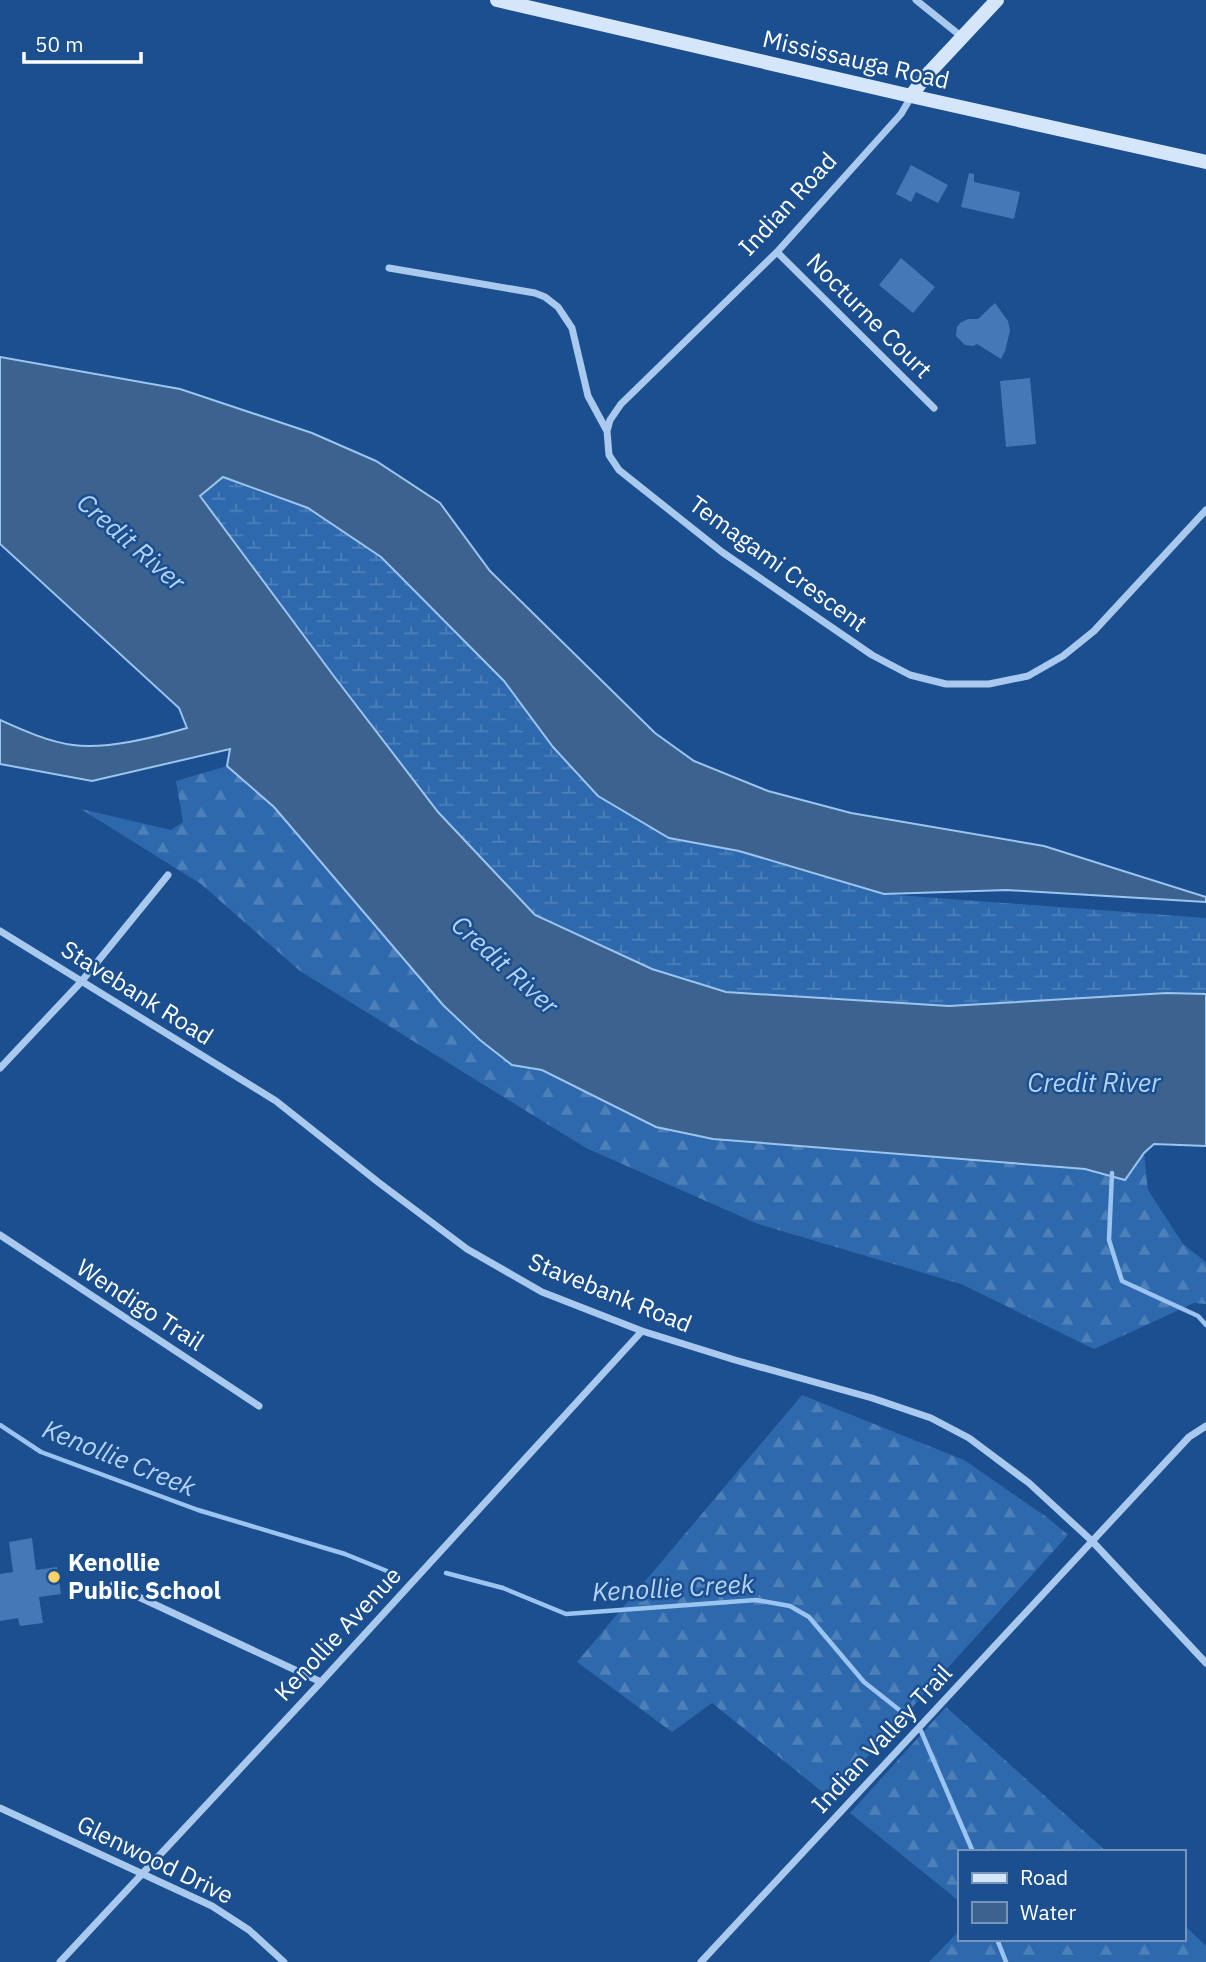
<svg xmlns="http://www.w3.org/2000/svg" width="1206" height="1962" font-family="'IBM Plex Sans',sans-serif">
<defs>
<pattern id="forest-firs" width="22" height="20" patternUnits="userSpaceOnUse" patternTransform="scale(1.75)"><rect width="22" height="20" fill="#2e69ad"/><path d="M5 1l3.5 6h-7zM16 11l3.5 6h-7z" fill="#4d80b9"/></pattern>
<pattern id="wetland-marsh" width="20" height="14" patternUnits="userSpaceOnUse" patternTransform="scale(1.75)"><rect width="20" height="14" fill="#2e69ad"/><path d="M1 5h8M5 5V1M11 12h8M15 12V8" fill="none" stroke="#4d80b9"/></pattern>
</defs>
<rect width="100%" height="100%" fill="#1b4f8f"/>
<path fill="url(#forest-firs)" d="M 227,766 L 274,807 L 443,1005 L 480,1040 L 512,1065 L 542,1070 L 656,1127 L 713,1139 L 1085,1169 L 1125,1180 L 1144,1153 L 1148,1190 L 1183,1244 L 1206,1262 L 1206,1304 L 1194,1303 L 1094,1349 L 961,1284 L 758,1224 L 586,1148 L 300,971 L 201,884 L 81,809 L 171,830 L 183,822 L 176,781 Z
M 802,1395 L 964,1460 L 1048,1518 L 1068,1535 L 830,1798 L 712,1703 L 672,1732 L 577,1662 Z
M 946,1707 L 1107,1852 L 959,1852 L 959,1901 L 850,1813 Z
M 1183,1924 L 1206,1946 L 1206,1962 L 929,1962 L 959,1931 L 959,1939 L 1183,1939 Z"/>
<path fill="url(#wetland-marsh)" d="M 223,477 L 308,508 L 381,557 L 504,681 L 553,747 L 598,796 L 669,838 L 739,851 L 884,894 L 1206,918 L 1206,994 L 1167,993 L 949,1006 L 726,992 L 652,969 L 535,915 L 438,812 L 333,675 L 200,496 Z"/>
<path fill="#3c6290" stroke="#9cc4f0" stroke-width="2" d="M 0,357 L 180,389 L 312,433 L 376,461 L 440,503 L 490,571 L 655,733 L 694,761 L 768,791 L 851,813 L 1044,846 L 1206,897 L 1206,902 L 1007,890 L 884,894 L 739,851 L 669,838 L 598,796 L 553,747 L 504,681 L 381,557 L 308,508 L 223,477 L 200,496 L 333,675 L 438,812 L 535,915 L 652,969 L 726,992 L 949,1006 L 1167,993 L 1206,994 L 1206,1146 L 1154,1144 L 1144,1153 L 1125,1180 L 1085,1169 L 713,1139 L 656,1127 L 542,1070 L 512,1065 L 480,1040 L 443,1005 L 274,807 L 227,766 L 230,749 L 92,781 L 0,764 L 0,720 C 22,730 49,742 73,745 C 106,750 156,737 187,728 L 179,708 L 0,544 Z"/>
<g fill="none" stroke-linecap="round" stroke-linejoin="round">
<path stroke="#9cc4f0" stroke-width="4.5" d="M 1112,1173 L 1109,1240 L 1122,1281 L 1198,1316 L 1206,1325
M 0,1425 L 41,1452 L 198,1510 L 345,1554 L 387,1571
M 446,1573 L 503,1588 L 566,1614 L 756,1600 L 790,1606 L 809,1617 L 864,1682 L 907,1716
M 921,1731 L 973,1852
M 997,1939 L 1006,1962"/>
</g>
<path fill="#4478b7" d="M 911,165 L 948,185 L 938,203 L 916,192 L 911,202 L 896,194 Z
M 969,173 L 974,174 L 974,182 L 1020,192 L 1014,219 L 961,207 Z
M 901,258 L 935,287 L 913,313 L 879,285 Z
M 995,303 L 1008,321 L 1010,331 L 1005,351 L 1001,359 L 977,344 L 973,346 L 965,345 L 956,336 L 957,327 L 960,323 L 968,319 L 978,319 Z
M 1030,378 L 1036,444 L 1006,447 L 1000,381 Z
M 32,1538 L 36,1570 L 57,1567 L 61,1594 L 39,1597 L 43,1623 L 20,1626 L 18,1618 L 0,1621 L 0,1574 L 13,1572 L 9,1542 Z"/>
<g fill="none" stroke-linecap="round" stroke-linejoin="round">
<path stroke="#a9c9ee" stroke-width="7" d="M 916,0 L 962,37
M 777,252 L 934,408
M 389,268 L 535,293 L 545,297 L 558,307 L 572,328 L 588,396 L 607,431 L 609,455 L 619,470 L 722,552 L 872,655 L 910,675 L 946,684 L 989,684 L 1028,676 L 1063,656 L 1094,631 L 1206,510
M 607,431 L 610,420 L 621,404 L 777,252 L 901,114 L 911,97
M 0,931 L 276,1101 L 378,1182 L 467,1249 L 542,1292 L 642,1331 L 735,1360 L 872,1398 L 931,1418 L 969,1438 L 1029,1483 L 1092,1541 L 1206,1663
M 0,1068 L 81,982 L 168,875
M 0,1235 L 259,1406
M 113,1585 L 321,1682
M 0,1808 L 212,1906 L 249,1930 L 284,1962
M 60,1962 L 321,1682 L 642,1331
M 701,1962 L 1189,1437 L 1206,1426"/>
<path stroke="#d6e6fa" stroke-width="14" d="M 497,0 L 911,96 L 1206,162
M 911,96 L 925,77 L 997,0"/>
</g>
<circle fill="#ffd166" stroke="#1b4f8f" stroke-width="2.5" cx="54" cy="1577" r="7"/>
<g text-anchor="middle" stroke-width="5" stroke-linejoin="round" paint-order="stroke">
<g font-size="24" fill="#fff" stroke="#1b4f8f">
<text transform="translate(856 60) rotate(13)" y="8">Mississauga Road</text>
<text transform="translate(788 204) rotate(-47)" y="8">Indian Road</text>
<text transform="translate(869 316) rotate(45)" y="8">Nocturne Court</text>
<text transform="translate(778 564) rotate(36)" y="8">Temagami Crescent</text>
<text transform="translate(137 993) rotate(32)" y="8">Stavebank Road</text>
<text transform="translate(610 1293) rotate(22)" y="8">Stavebank Road</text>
<text transform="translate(140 1305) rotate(33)" y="8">Wendigo Trail</text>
<text transform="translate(338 1634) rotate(-47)" y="8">Kenollie Avenue</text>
<text transform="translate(882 1739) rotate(-47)" y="8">Indian Valley Trail</text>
<text transform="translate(155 1860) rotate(26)" y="8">Glenwood Drive</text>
</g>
<g font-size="24" font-weight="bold" fill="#fff" stroke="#1b4f8f" text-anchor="start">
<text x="68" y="1571">Kenollie<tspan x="68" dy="28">Public School</tspan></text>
</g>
<g font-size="26" font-style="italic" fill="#b5d3f5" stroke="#1b4f8f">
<text transform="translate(131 542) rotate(41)" y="9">Credit River</text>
<text transform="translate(505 965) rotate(42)" y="9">Credit River</text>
<text x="1094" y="1092">Credit River</text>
<text transform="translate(119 1458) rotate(22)" y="9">Kenollie Creek</text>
<text transform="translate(673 1588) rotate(-3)" y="9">Kenollie Creek</text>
</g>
</g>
<rect x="958" y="1850" width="228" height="91" fill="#1b4f8f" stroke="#7695bc" stroke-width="2"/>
<rect x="972" y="1873" width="35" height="10" fill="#d6e6fa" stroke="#7695bc" stroke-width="2"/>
<text x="1020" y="1885" font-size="21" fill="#ffffff">Road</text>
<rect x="972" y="1902" width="35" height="21" fill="#3c6290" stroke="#7695bc" stroke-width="2"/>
<text x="1020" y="1920" font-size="21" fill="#ffffff">Water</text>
<path d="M24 52v10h117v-10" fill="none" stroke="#ffffff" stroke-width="3.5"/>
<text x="35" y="52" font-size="21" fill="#ffffff" stroke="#1b4f8f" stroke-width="5" paint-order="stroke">50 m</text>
</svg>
